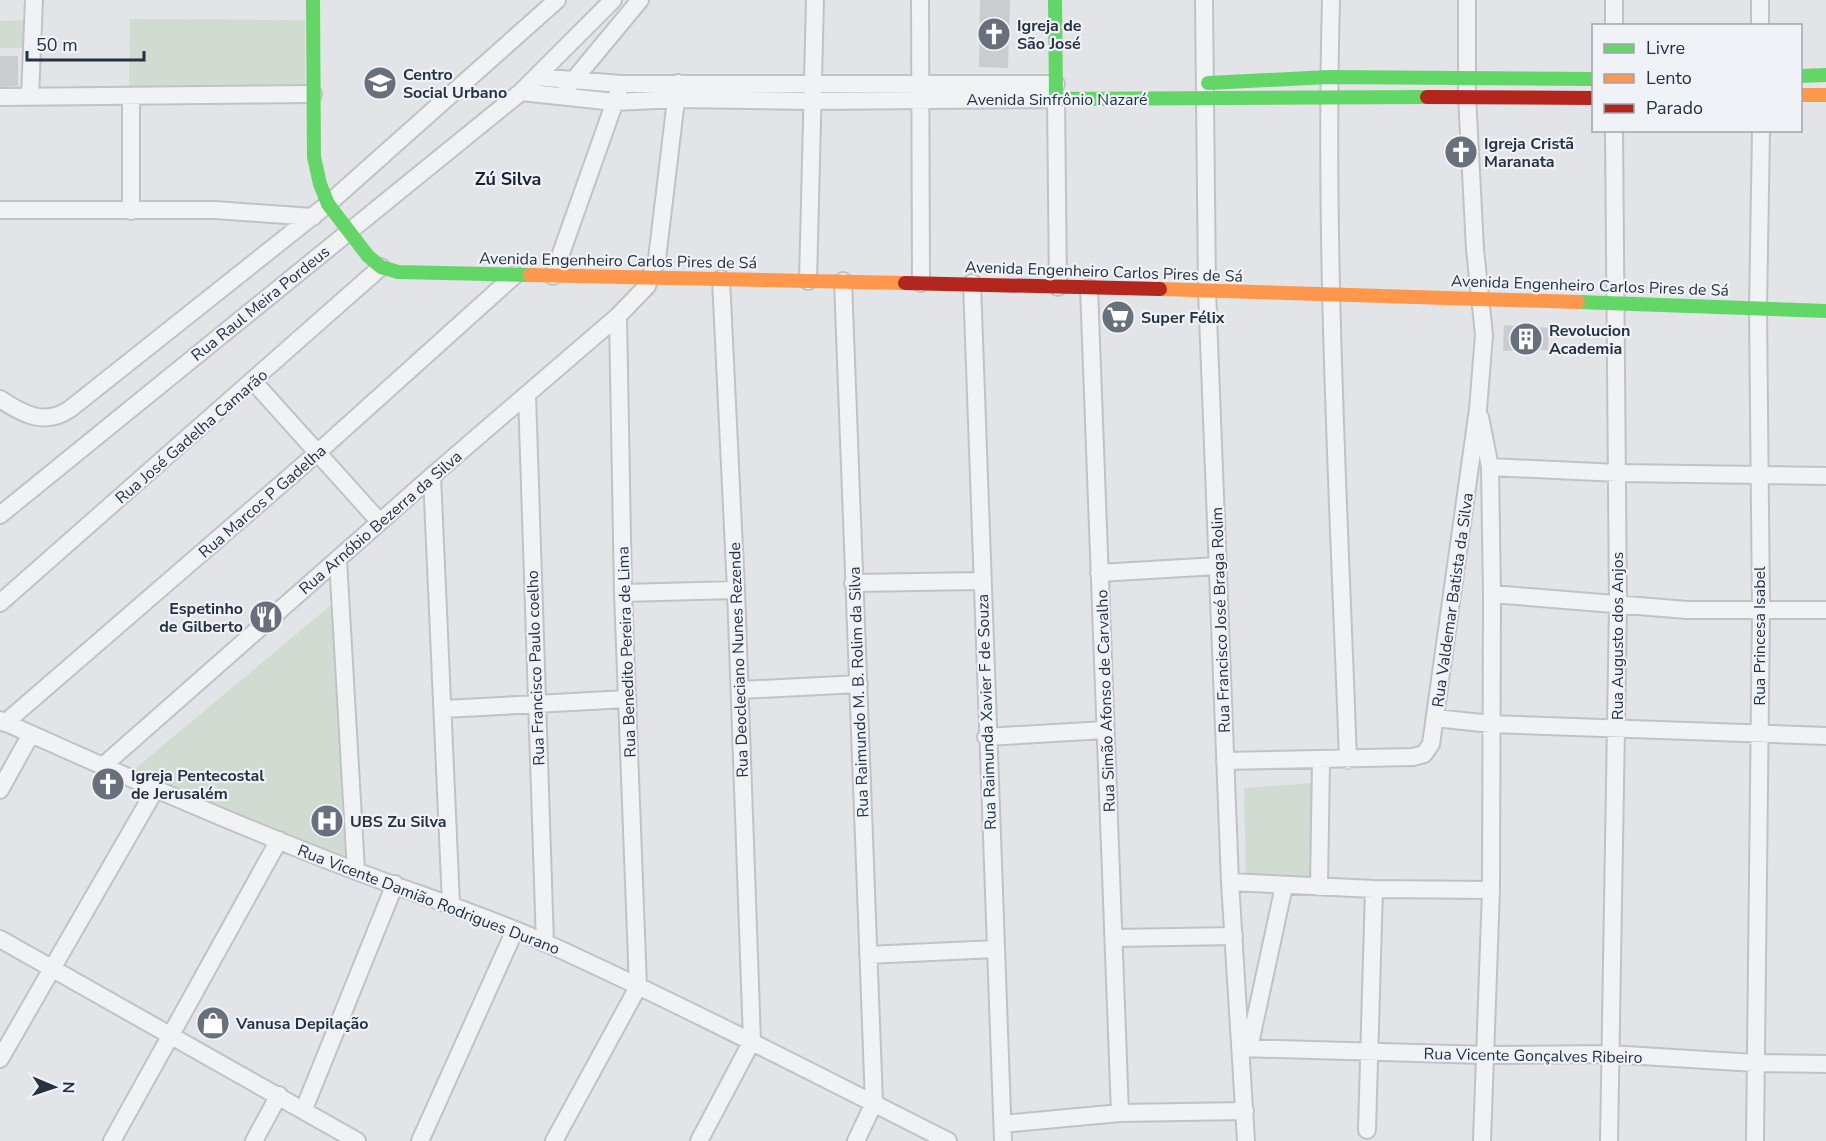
<svg xmlns="http://www.w3.org/2000/svg" width="1826" height="1141" font-family="'Nunito Sans',sans-serif">
<rect width="100%" height="100%" fill="#e2e4e7"/>
<path fill="#d2dbd1" d="M 130,19 L 305,20 L 305,97 L 129,97 Z
M 27,20 L 26,48 L 0,48 L 0,21 Z
M 343,595 L 355,868 L 130,773 Z
M 1313,783 L 1312,886 L 1246,881 L 1244,788 Z"/>
<path fill="#cacccf" d="M 980,0 L 1010,0 L 1008,68 L 979,67 Z
M 0,56 L 18,56 L 18,86 L 0,87 Z
M 1504,325 L 1549,328 L 1548,350 L 1503,351 Z"/>
<g fill="none" stroke-linecap="round" stroke-linejoin="round">
<defs>
<path id="street" d="M 920,0 L 921,283
M 1204,0 L 1207,290 L 1230,882 L 1246,1141
M 1331,0 C 1324,253 1339,507 1348,760
M 1614,0 L 1614,26
M 1760,0 L 1760,26
M 536,77 L 621,84 L 1056,84
M 567,88 L 640,0
M 521,92 L 615,102 L 677,99 L 811,101 L 1056,99 L 1058,287
M 30,96 L 34,0
M 0,97 L 313,94
M 131,98 L 131,211
M 0,210 L 215,210 L 313,217
M 553,276 L 618,93
M 808,281 L 815,0
M 843,281 L 874,1103 L 856,1141
M 972,283 L 1003,1141
M 1089,288 L 1120,1113
M 253,381 L 379,521
M 527,394 L 545,943
M 0,399 C 24,415 45,426 70,409 L 328,204 L 557,0
M 1480,417 L 1490,467 L 1492,594 L 1491,890 L 1482,1141
M 1490,467 L 1618,473 L 1826,476
M 432,476 L 451,904
M 0,515 L 521,92 L 613,0
M 338,560 L 356,871
M 1099,573 L 1217,566
M 853,583 L 981,581
M 623,593 L 736,590
M 1492,594 L 1687,610 L 1826,610
M 0,603 L 381,267
M 740,690 L 859,684
M 444,709 L 627,699
M 1435,718 L 1491,724 L 1826,736
M 0,720 C 117,773 235,825 356,871 C 419,895 484,915 546,943 C 682,1005 815,1074 948,1141
M 5,723 L 316,454 L 515,275
M 986,737 L 1105,730
M 1225,761 L 1413,757 L 1424,754 L 1431,744 L 1478,409 L 1484,335 L 1475,249 L 1467,96 L 1467,0
M 104,765 L 432,476 L 618,316 L 647,286 L 657,259 L 678,83
M 0,790 L 31,734
M 1230,882 L 1374,889 L 1491,890
M 1319,887 L 1321,761
M 1115,938 L 1234,936
M 0,939 L 357,1141
M 868,955 L 995,949
M 1241,1048 L 1485,1055 L 1609,1054 L 1755,1063 L 1826,1064
M 1249,1048 L 1284,886
M 0,1059 L 155,790
M 304,1109 L 395,884
M 1003,1124 L 1120,1113 L 1245,1111
M 1367,1130 L 1374,889
M 112,1141 L 279,840
M 254,1141 L 279,1095
M 420,1141 L 515,930
M 554,1141 L 638,987 L 623,593 L 618,316
M 699,1141 L 752,1041 L 736,590 L 721,279
M 1609,1141 L 1618,606 L 1614,130
M 1755,1141 L 1761,609 L 1758,308 L 1761,130"/>
</defs>
<use href="#street" stroke="#c0c2c5" stroke-width="20"/>
<use href="#street" stroke="#f1f2f3" stroke-width="16"/>
<path stroke="#63d668" stroke-width="14" d="M 313,0 L 314,157 L 320,184 L 328,204 L 368,256 L 381,267 L 398,272 L 530,275
M 1055,0 L 1056,99 L 1427,97
M 1800,76 L 1826,75
M 1208,83 L 1329,77 L 1594,79
M 1578,302 L 1826,311"/>
<path stroke="#ff974d" stroke-width="14" d="M 1800,95 L 1826,95
M 530,275 L 905,283
M 1160,289 L 1578,302"/>
<path stroke="#b3261e" stroke-width="14" d="M 1427,97 L 1594,98
M 905,283 L 1160,289"/>
</g>
<defs>
<symbol id="church-disc" viewBox="-11 -11 22 22"><circle r="9.5" fill="#68707c" stroke="#eff2f7"/><path d="M-1.2-6h2.4v3.5h3.3v2.4h-3.3V6h-2.4V-.1h-3.3v-2.4h3.3Z" fill="#fff"/></symbol>
<symbol id="school-disc" viewBox="-11 -11 22 22"><circle r="9.5" fill="#68707c" stroke="#eff2f7"/><path d="M0-5L7-2L0 1L-7-2ZM-4 1L0 2.5L4 1V4Q0 6-4 4Z" fill="#fff"/></symbol>
<symbol id="supermarket-disc" viewBox="-11 -11 22 22"><circle r="9.5" fill="#68707c" stroke="#eff2f7"/><path d="M-6-5.5h2.5l.6 2H6L4.5 2H-2.5L-4.4-4H-6ZM-1.5 3.2a1.3 1.3 0 1 0 .1 0ZM3 3.2a1.3 1.3 0 1 0 .1 0Z" fill="#fff"/></symbol>
<symbol id="building-disc" viewBox="-11 -11 22 22"><circle r="9.5" fill="#68707c" stroke="#eff2f7"/><path d="M-4-6H4V6H1V3H-1V6H-4ZM-2.5-4.3h1.7v1.8h-1.7ZM.8-4.3h1.7v1.8H.8ZM-2.5-1h1.7V.8h-1.7ZM.8-1h1.7V.8H.8Z" fill="#fff"/></symbol>
<symbol id="restaurant-disc" viewBox="-11 -11 22 22"><circle r="9.5" fill="#68707c" stroke="#eff2f7"/><path d="M-5-6h1v4h1v-4h1v4h1v-4h1v5L-1.5 .5V6h-2V.5L-5-1ZM5-6V6H3V1.5H1.5Q1.5-4 5-6Z" fill="#fff"/></symbol>
<symbol id="hospital-disc" viewBox="-11 -11 22 22"><circle r="9.5" fill="#68707c" stroke="#eff2f7"/><path d="M-5-5h3v3.5h4V-5h3V5h-3V1.5h-4V5h-3Z" fill="#fff"/></symbol>
<symbol id="shop-disc" viewBox="-11 -11 22 22"><circle r="9.5" fill="#68707c" stroke="#eff2f7"/><path d="M-5-2.5h2.3a2.7 3.5 0 0 1 5.4 0H5L5.5 6h-11ZM-1.5-2.5h3a1.5 2.3 0 0 0-3 0Z" fill="#fff"/></symbol>
</defs>
<g fill-rule="evenodd">
<use href="#church-disc" x="975" y="15" width="38" height="38"/>
<use href="#school-disc" x="361" y="64" width="38" height="38"/>
<use href="#church-disc" x="1442" y="133" width="38" height="38"/>
<use href="#supermarket-disc" x="1099" y="298" width="38" height="38"/>
<use href="#building-disc" x="1507" y="320" width="38" height="38"/>
<use href="#restaurant-disc" x="247" y="598" width="38" height="38"/>
<use href="#church-disc" x="89" y="765" width="38" height="38"/>
<use href="#hospital-disc" x="308" y="802" width="38" height="38"/>
<use href="#shop-disc" x="194" y="1004" width="38" height="38"/>
</g>
<g text-anchor="middle" stroke-width="4.5" stroke-linejoin="round" paint-order="stroke">
<g font-size="16" font-weight="bold" fill="#263142" stroke="#eff2f7" text-anchor="start">
<text x="1017" y="31">Igreja de<tspan x="1017" dy="18">São José</tspan></text>
<text x="403" y="80">Centro<tspan x="403" dy="18">Social Urbano</tspan></text>
<text x="1484" y="149">Igreja Cristã<tspan x="1484" dy="18">Maranata</tspan></text>
<text x="1141" y="323">Super Félix</text>
<text x="1549" y="336">Revolucion<tspan x="1549" dy="18">Academia</tspan></text>
<text x="243" y="614" text-anchor="end">Espetinho<tspan x="243" dy="18">de Gilberto</tspan></text>
<text x="131" y="781">Igreja Pentecostal<tspan x="131" dy="18">de Jerusalém</tspan></text>
<text x="350" y="827">UBS Zu Silva</text>
<text x="236" y="1029">Vanusa Depilação</text>
</g>
<g font-size="16" fill="#263142" stroke="#eff2f7">
<text x="1057" y="105">Avenida Sinfrônio Nazaré</text>
<text transform="translate(618 260) rotate(1)" y="6">Avenida Engenheiro Carlos Pires de Sá</text>
<text transform="translate(1104 271) rotate(2)" y="6">Avenida Engenheiro Carlos Pires de Sá</text>
<text transform="translate(1590 285) rotate(2)" y="6">Avenida Engenheiro Carlos Pires de Sá</text>
<text transform="translate(260 303) rotate(-39)" y="6">Rua Raul Meira Pordeus</text>
<text transform="translate(191 436) rotate(-41)" y="6">Rua José Gadelha Camarão</text>
<text transform="translate(262 501) rotate(-41)" y="6">Rua Marcos P Gadelha</text>
<text transform="translate(380 522) rotate(-41)" y="6">Rua Arnóbio Bezerra da Silva</text>
<text transform="translate(1452 600) rotate(-82)" y="6">Rua Valdemar Batista da Silva</text>
<text transform="translate(1220 620) rotate(-92)" y="6">Rua Francisco José Braga Rolim</text>
<text transform="translate(1617 636) rotate(-90)" y="6">Rua Augusto dos Anjos</text>
<text transform="translate(1759 636) rotate(-90)" y="6">Rua Princesa Isabel</text>
<text transform="translate(626 652) rotate(-92)" y="6">Rua Benedito Pereira de Lima</text>
<text transform="translate(738 660) rotate(-92)" y="6">Rua Deocleciano Nunes Rezende</text>
<text transform="translate(535 668) rotate(-92)" y="6">Rua Francisco Paulo coelho</text>
<text transform="translate(858 692) rotate(-92)" y="6">Rua Raimundo M. B. Rolim da Silva</text>
<text transform="translate(1105 701) rotate(-92)" y="6">Rua Simão Afonso de Carvalho</text>
<text transform="translate(986 712) rotate(-92)" y="6">Rua Raimunda Xavier F de Souza</text>
<text transform="translate(429 899) rotate(21)" y="6">Rua Vicente Damião Rodrigues Durano</text>
<text transform="translate(1533 1055) rotate(1)" y="6">Rua Vicente Gonçalves Ribeiro</text>
</g>
<g font-size="18" font-weight="bold" fill="#192233" stroke="#eff2f7">
<text x="508" y="185">Zú Silva</text>
</g>
</g>
<rect x="1592" y="24" width="210" height="108" fill="#eff2f7" stroke="#9fa5af" stroke-width="1.5"/>
<rect x="1604" y="44" width="30" height="9" fill="#63d668" stroke="#9fa5af" stroke-width="1.5"/>
<text x="1646" y="54" font-size="18" fill="#263142">Livre</text>
<rect x="1604" y="74" width="30" height="9" fill="#ff974d" stroke="#9fa5af" stroke-width="1.5"/>
<text x="1646" y="84" font-size="18" fill="#263142">Lento</text>
<rect x="1604" y="104" width="30" height="9" fill="#b3261e" stroke="#9fa5af" stroke-width="1.5"/>
<text x="1646" y="114" font-size="18" fill="#263142">Parado</text>
<g transform="translate(54 1087) rotate(92)" stroke="#eff2f7" stroke-width="4.5" paint-order="stroke">
<path d="M0-4.5L10 22L0 15L-10 22Z" fill="#263142"/>
<text y="-9" font-size="16" font-weight="bold" text-anchor="middle" fill="#263142">N</text>
</g>
<path d="M27 51v9h117v-9" fill="none" stroke="#263142" stroke-width="3"/>
<text x="36" y="51" font-size="18" fill="#263142" stroke="#eff2f7" stroke-width="4.5" paint-order="stroke">50 m</text>
</svg>
